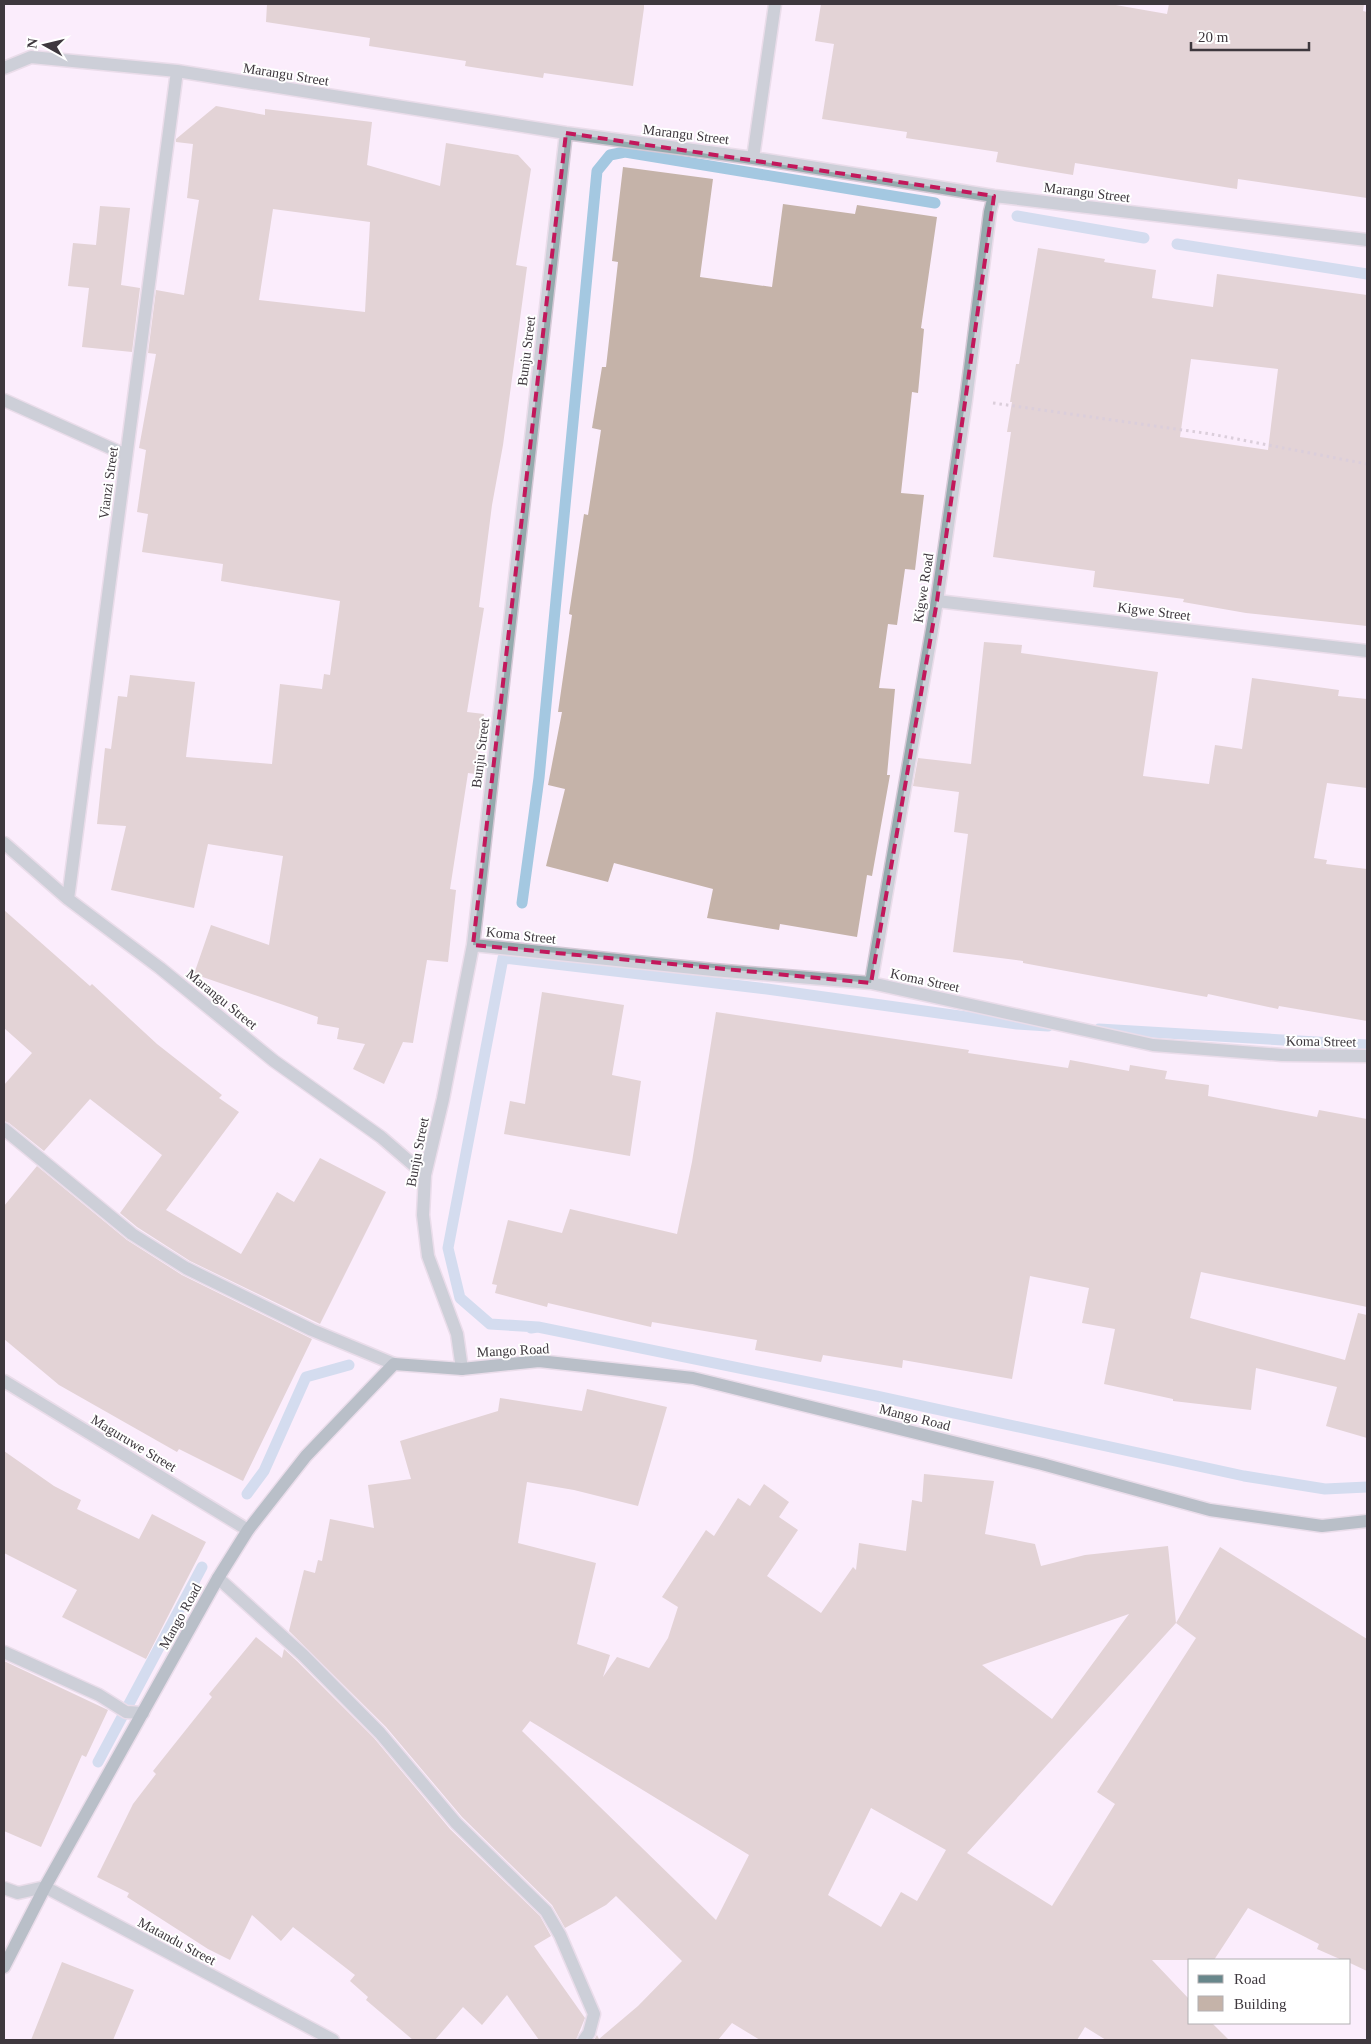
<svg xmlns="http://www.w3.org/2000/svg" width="1371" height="2044" font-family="'Times New Roman',serif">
<rect width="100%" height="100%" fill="#fbedfc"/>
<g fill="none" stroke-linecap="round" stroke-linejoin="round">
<path stroke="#a4c8e1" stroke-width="11" d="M 1017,216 L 1144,238
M 1177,244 L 1367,274
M 522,903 L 539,778 L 597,171 L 610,155 L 625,152 L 935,203
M 1099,1029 L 1367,1045
M 538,1327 L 490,1324 L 460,1298 L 448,1248 L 503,958 L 767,989 L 1017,1024 L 1048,1026
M 531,1328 L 538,1327 L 876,1396 L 1244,1476 L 1325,1489 L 1367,1487
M 247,1494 L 264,1471 L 306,1377 L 349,1365
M 98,1762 L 202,1567"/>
</g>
<path fill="#c5b3a9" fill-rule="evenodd" d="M 267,4 L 644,4 L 644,8 L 633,86 L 544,73 L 543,78 L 465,66 L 466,61 L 369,46 L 370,38 L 266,22 Z
M 821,4 L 1110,4 L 1167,14 L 1169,4 L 1364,4 L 1363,11 L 1367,12 L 1367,198 L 1238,179 L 1237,189 L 1075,163 L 1073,175 L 996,162 L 998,152 L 906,138 L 907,132 L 822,119 L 834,44 L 815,41 Z
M 216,106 L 265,115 L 265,109 L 372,122 L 367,165 L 440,186 L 446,143 L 518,155 L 531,169 L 516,265 L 527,267 L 503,445 L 492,505 L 479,607 L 484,608 L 467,712 L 484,714 L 475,774 L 468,773 L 450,889 L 456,890 L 448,962 L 427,960 L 413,1043 L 403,1042 L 384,1084 L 353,1069 L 365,1044 L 337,1039 L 339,1028 L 317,1024 L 318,1017 L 194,974 L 211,925 L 269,945 L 283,856 L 208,844 L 194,908 L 111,890 L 126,826 L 97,824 L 105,748 L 111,749 L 118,696 L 127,697 L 130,675 L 195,682 L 186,757 L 272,764 L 280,684 L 322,689 L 324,674 L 330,675 L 340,601 L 221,581 L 223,564 L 142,552 L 148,514 L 137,512 L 146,450 L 139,448 L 156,354 L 148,353 L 156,290 L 184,295 L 199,200 L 187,198 L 193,144 L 176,142 L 176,139 ZM 273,209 L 370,222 L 365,312 L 259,300 Z
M 623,167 L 713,179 L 700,277 L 772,287 L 783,204 L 855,214 L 857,205 L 937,217 L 921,328 L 924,329 L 918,393 L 912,392 L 901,493 L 924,495 L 915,570 L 905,569 L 897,625 L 888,624 L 879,688 L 895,689 L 887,775 L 890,775 L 872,876 L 867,875 L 857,937 L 780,924 L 779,930 L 707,918 L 713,889 L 614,863 L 608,882 L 546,866 L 565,789 L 548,785 L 562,712 L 558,712 L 572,615 L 569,614 L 584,514 L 588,515 L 601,430 L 592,428 L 602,367 L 606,367 L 618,262 L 612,261 Z
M 100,206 L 130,208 L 121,285 L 140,288 L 132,352 L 82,347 L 89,288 L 68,286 L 73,243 L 96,245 Z
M 1038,248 L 1105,259 L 1104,262 L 1156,270 L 1152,298 L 1213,307 L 1217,274 L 1367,295 L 1367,626 L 1246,613 L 1183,602 L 1184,599 L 1093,587 L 1095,571 L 993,557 L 1011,432 L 1007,432 L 1012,402 L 1010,402 L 1016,364 L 1019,364 ZM 1191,359 L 1278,369 L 1268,450 L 1180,437 Z
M 984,642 L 1022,645 L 1021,653 L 1158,672 L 1143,776 L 1209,784 L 1215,745 L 1242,749 L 1252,678 L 1339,690 L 1338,696 L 1367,699 L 1367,788 L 1327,783 L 1314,858 L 1327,860 L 1326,864 L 1367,869 L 1367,1021 L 1279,1006 L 1278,1009 L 1208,994 L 1207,997 L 1023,963 L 1023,961 L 953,952 L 968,834 L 954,832 L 959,792 L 913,786 L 918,758 L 971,764 Z
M 4,910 L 90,986 L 92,984 L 157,1044 L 222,1095 L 219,1098 L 239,1112 L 166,1210 L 241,1254 L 277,1192 L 294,1202 L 320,1158 L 386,1192 L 320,1324 L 190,1261 L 137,1227 L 120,1213 L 162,1155 L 90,1099 L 44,1151 L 9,1123 L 4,1121 L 4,1085 L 32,1053 L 4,1028 Z
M 542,992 L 624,1005 L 612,1075 L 641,1081 L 630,1156 L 504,1134 L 510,1101 L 525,1104 Z
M 716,1012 L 969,1050 L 968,1053 L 1068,1068 L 1070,1060 L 1129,1071 L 1130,1065 L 1167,1071 L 1165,1079 L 1209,1085 L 1208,1096 L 1317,1117 L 1319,1110 L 1367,1119 L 1367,1307 L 1201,1272 L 1190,1318 L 1345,1360 L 1358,1313 L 1367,1315 L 1367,1438 L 1326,1426 L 1337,1387 L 1256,1368 L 1251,1410 L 1173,1401 L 1173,1399 L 1104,1384 L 1115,1329 L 1082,1323 L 1089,1288 L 1030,1276 L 1012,1379 L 903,1360 L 902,1368 L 823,1355 L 821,1362 L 755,1350 L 757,1340 L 652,1322 L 651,1327 L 548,1303 L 547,1307 L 495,1293 L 497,1285 L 492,1284 L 508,1220 L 562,1233 L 570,1209 L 677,1234 L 692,1162 Z
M 37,1166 L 127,1240 L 182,1275 L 312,1339 L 243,1481 L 179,1449 L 177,1452 L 59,1385 L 4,1339 L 4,1206 Z
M 587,1389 L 667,1407 L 638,1506 L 574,1490 L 527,1482 L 518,1543 L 596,1563 L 577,1644 L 610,1655 L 603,1677 L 617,1657 L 649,1668 L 668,1638 L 678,1607 L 662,1597 L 706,1530 L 714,1536 L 738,1498 L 750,1506 L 764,1484 L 789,1502 L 779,1517 L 798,1530 L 767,1576 L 821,1613 L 853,1567 L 856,1570 L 859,1543 L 906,1551 L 912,1500 L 922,1502 L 924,1474 L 994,1481 L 985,1534 L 1035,1544 L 1041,1566 L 1085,1555 L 1168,1546 L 1176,1623 L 967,1853 L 1052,1906 L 1115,1804 L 1097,1792 L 1196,1638 L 1176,1623 L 1220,1547 L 1367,1639 L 1367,1971 L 1350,1963 L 1350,1960 L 1342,1960 L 1317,1949 L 1319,1944 L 1248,1908 L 1214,1960 L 1152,1960 L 1190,2000 L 1190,2023 L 1212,2023 L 1229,2040 L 1106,2040 L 1085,2027 L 1077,2040 L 760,2040 L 732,2023 L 718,2040 L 594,2040 L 597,2035 L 599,2039 L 638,2006 L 682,1961 L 616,1896 L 606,1905 L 565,1928 L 552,1905 L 462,1817 L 386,1727 L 289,1631 L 304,1570 L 315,1573 L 318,1560 L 322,1561 L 330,1519 L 374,1528 L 368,1485 L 411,1479 L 400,1441 L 498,1411 L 500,1398 L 582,1411 ZM 1129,1614 L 1052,1719 L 982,1665 ZM 530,1721 L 749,1855 L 716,1920 L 522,1731 ZM 871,1808 L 946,1850 L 917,1901 L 901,1892 L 881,1927 L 828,1895 Z
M 4,1451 L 54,1486 L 81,1500 L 77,1509 L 139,1539 L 152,1514 L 206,1542 L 146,1659 L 62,1617 L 77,1590 L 4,1553 Z
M 256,1637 L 282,1658 L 284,1649 L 297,1661 L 374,1738 L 450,1829 L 540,1916 L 551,1936 L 534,1946 L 585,2018 L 576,2040 L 539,2040 L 507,1995 L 482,2025 L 463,2007 L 435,2040 L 413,2040 L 366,2000 L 368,1997 L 350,1981 L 355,1975 L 293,1927 L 281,1941 L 252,1915 L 230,1960 L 208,1949 L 127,1897 L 129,1893 L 97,1877 L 133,1804 L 156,1774 L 153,1771 L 212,1697 L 209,1694 Z
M 4,1661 L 108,1710 L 86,1757 L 82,1755 L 41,1847 L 4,1831 Z
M 62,1962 L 134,1990 L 113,2040 L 31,2040 Z"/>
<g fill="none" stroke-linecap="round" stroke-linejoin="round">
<defs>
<path id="lane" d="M 4,400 L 126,455"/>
<path id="street" d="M 4,68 L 31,57 L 177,71 L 566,133 L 753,158 L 994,196 L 1367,240
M 753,158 L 775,4
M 937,601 L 1367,651
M 4,843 L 68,899 L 160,968 L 274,1061 L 381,1137 L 425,1175
M 68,899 L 177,71
M 473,945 L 713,970 L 871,983 L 1153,1045 L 1282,1055 L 1367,1056
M 871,983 L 937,601 L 966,400 L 990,212 L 994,196
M 4,1129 L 132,1234 L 186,1268 L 312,1330 L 394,1364
M 462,1369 L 457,1334 L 428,1256 L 423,1215 L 425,1175 L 443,1099 L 473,945 L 566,133
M 4,1381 L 248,1530
M 218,1578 L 303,1655 L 380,1733 L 456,1823 L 546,1911 L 560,1935 L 594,2014 L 589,2033 L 584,2040
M 4,1652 L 99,1695 L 126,1712 L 143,1713
M 4,1888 L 18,1893 L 45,1887 L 333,2040"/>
<path id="secondary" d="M 4,1967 L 45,1887 L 218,1578 L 248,1530 L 306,1456 L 394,1364 L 462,1369 L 539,1361 L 693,1378 L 1042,1464 L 1210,1510 L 1322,1526 L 1367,1521"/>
</defs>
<use href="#lane" stroke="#d5c9d6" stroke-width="15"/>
<use href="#street" stroke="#d5c9d6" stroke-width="15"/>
<use href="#secondary" stroke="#d5c9d6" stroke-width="15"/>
<path stroke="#b4a9b4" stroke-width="3" stroke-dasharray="2.5 4" stroke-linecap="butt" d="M 993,403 L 1211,434 L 1367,464"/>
<use href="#lane" stroke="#95aaad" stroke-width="12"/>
<use href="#street" stroke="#95aaad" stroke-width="12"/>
<use href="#secondary" stroke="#68878b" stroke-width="12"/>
</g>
<path d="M0 0H1371V2044H0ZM 566,133 L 994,196 L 937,601 L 871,983 L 473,945 Z" fill="#fbedfc" fill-opacity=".55" fill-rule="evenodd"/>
<path fill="none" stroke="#c2185b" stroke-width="4" stroke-dasharray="10 6" stroke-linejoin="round" d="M 566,133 L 994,196 L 937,601 L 871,983 L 473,945 Z"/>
<g text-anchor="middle" stroke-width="4" stroke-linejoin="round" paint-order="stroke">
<g font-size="14" fill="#3e383e" stroke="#fff">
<text transform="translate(286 74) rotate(9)" y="5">Marangu Street</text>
<text transform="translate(686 134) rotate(7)" y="5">Marangu Street</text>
<text transform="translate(1087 192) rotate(7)" y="5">Marangu Street</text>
<text transform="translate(526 351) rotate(-83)" y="5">Bunju Street</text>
<text transform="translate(108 483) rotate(-82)" y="5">Vianzi Street</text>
<text transform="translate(923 588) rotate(-81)" y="5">Kigwe Road</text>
<text transform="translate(1154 611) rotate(7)" y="5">Kigwe Street</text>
<text transform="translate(480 753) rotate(-83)" y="5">Bunju Street</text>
<text transform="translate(521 935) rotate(6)" y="5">Koma Street</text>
<text transform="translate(925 980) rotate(12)" y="5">Koma Street</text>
<text transform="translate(222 999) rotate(39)" y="5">Marangu Street</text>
<text transform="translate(1321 1041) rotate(1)" y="5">Koma Street</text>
<text transform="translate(417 1152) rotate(-79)" y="5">Bunju Street</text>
<text transform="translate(513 1350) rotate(-3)" y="5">Mango Road</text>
<text transform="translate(915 1417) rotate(14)" y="5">Mango Road</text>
<text transform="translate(134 1443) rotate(31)" y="5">Maguruwe Street</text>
<text transform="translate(180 1616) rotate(-61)" y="5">Mango Road</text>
<text transform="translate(177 1941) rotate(28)" y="5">Matandu Street</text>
</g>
</g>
<rect width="1371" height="2044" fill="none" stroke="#3e383e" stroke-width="10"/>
<rect x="1188" y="1959" width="162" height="65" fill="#ffffff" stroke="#b2afb2"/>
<rect x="1198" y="1975" width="25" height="8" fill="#68878b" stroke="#b2afb2"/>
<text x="1234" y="1984" font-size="15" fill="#3e383e">Road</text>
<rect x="1198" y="1996" width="25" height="15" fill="#c5b3a9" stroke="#b2afb2"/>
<text x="1234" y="2009" font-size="15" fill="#3e383e">Building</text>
<g transform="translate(45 45) rotate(278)" stroke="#ffffff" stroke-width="4" paint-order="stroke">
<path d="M0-4L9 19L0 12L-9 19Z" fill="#3e383e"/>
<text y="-8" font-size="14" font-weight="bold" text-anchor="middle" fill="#3e383e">N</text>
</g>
<path d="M1191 42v8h118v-8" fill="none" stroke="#3e383e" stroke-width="2.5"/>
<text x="1198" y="42" font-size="15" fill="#3e383e" stroke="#ffffff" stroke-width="4" paint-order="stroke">20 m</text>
</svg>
